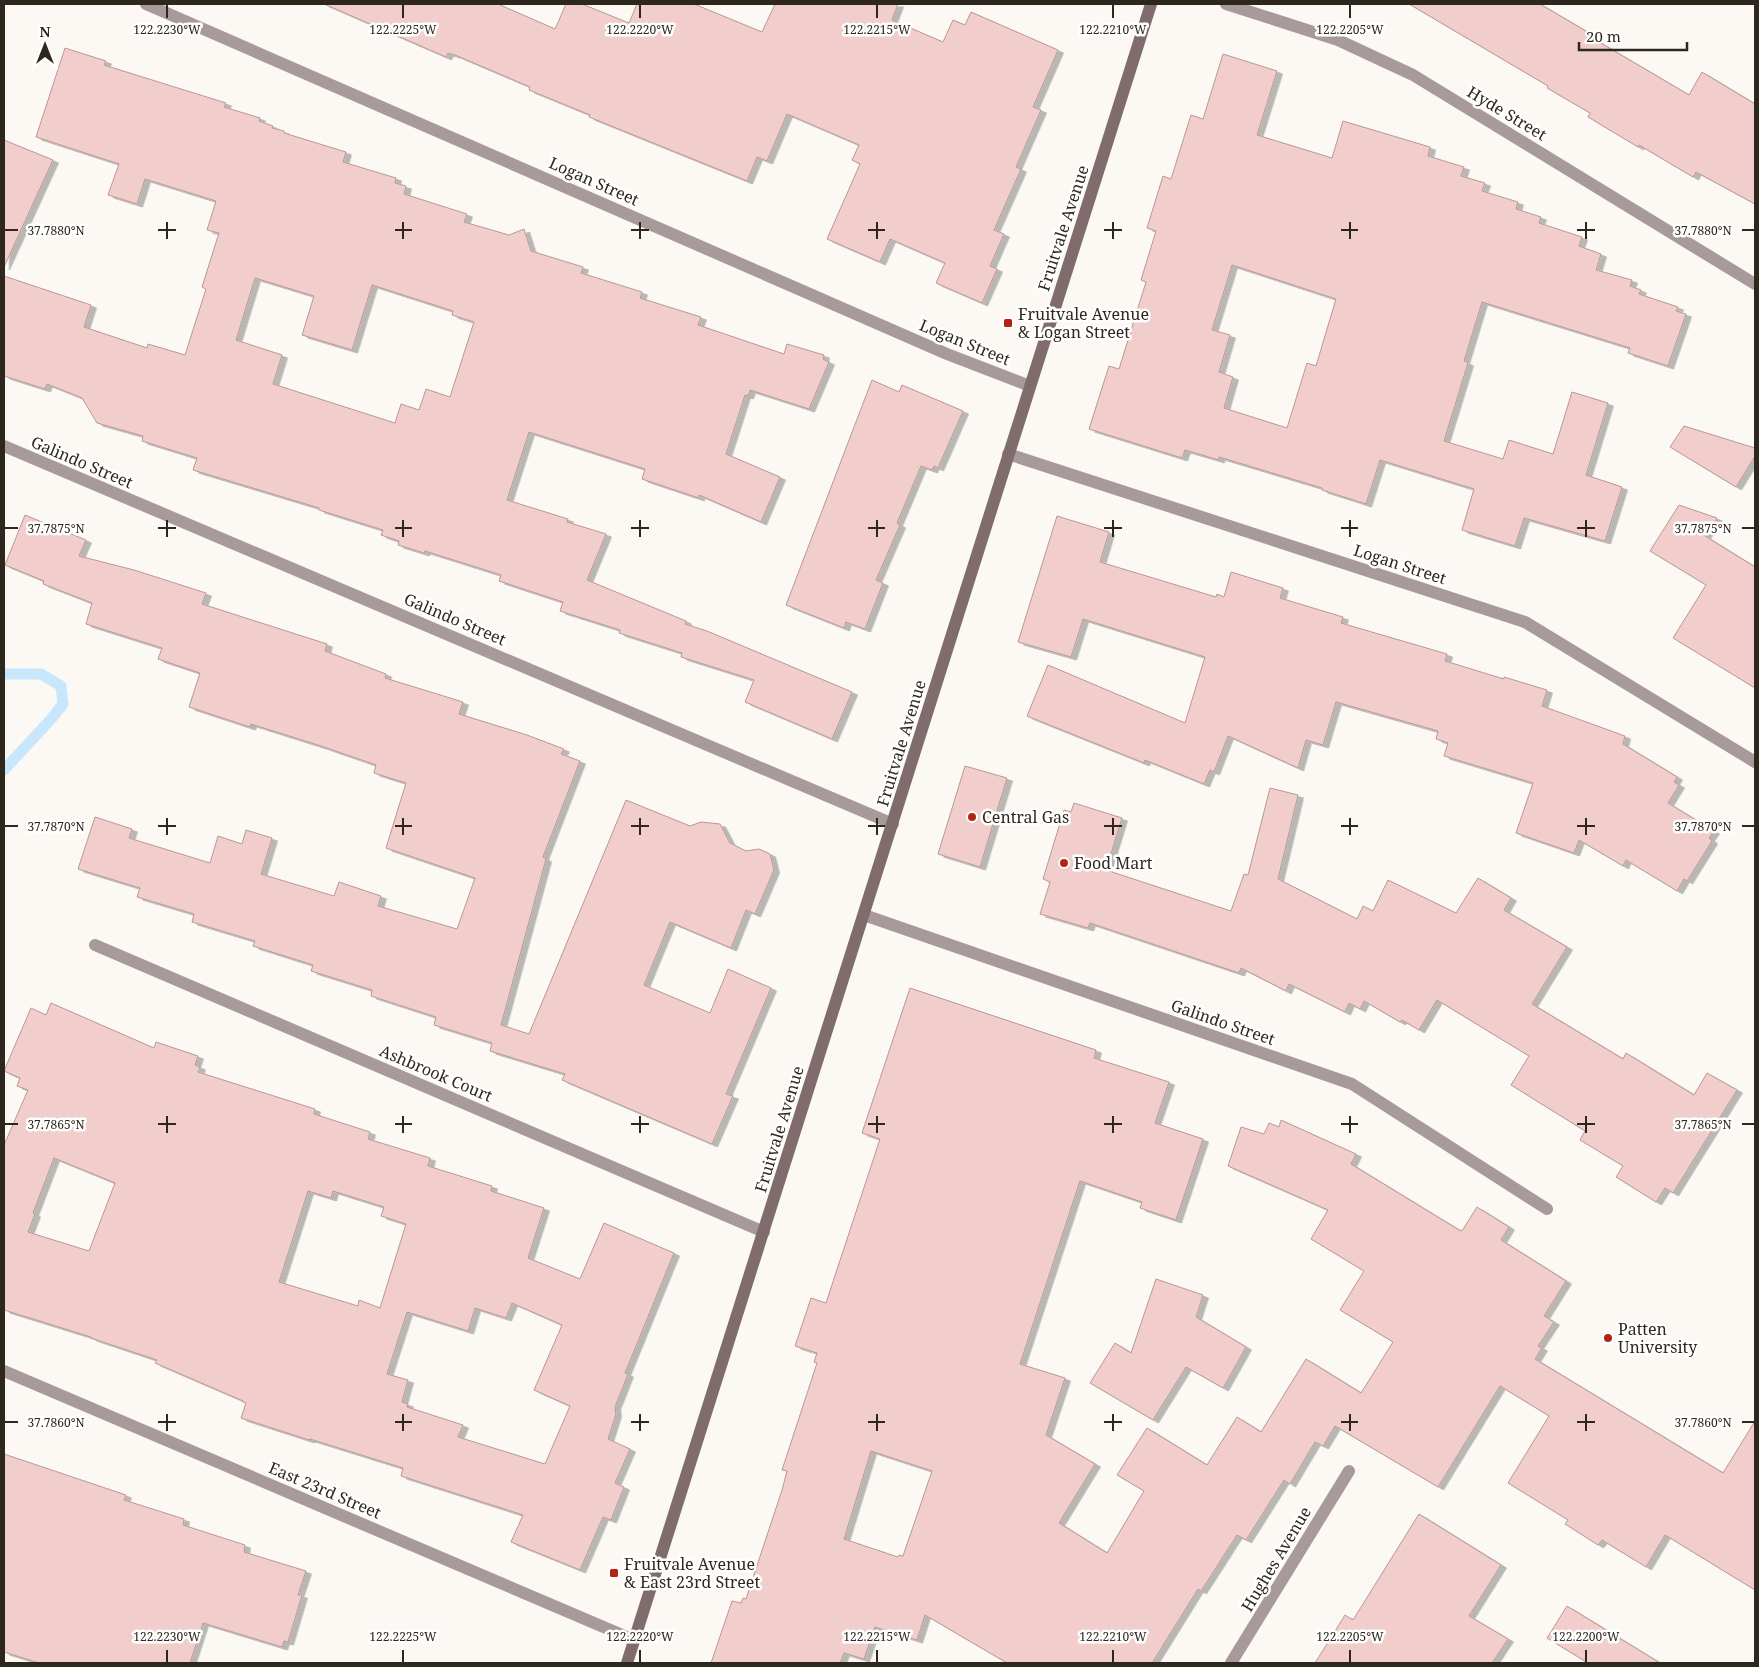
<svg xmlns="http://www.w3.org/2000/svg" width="1759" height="1667" font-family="'Noto Serif',serif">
<defs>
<filter id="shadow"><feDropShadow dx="5.5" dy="3" stdDeviation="0" flood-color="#0004"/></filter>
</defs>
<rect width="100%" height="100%" fill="#fcf9f4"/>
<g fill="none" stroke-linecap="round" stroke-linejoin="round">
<path stroke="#c8e6fc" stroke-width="11" d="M 4,674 L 41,674 L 61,686 L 63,704 L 52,718 L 4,770"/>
</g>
<path fill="#f1cecc" stroke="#b89795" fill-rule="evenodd" filter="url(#shadow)" d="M 324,4 L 498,4 L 555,29 L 566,4 L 582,4 L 629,23 L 637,4 L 694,4 L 762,32 L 775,4 L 898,4 L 892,20 L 943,42 L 953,20 L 965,25 L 971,12 L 1058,50 L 1033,107 L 1041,110 L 1016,167 L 1021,169 L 994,230 L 1004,234 L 990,266 L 997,269 L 982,303 L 936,283 L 945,263 L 890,239 L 880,262 L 827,239 L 860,164 L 852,160 L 859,145 L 787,114 L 767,161 L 757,157 L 747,181 L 589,117 L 590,115 L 529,90 L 530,87 L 455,55 L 448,53 L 446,57 Z
M 1409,4 L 1540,4 L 1596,37 L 1594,39 L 1689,95 L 1702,72 L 1755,104 L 1755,204 L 1696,172 L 1693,177 L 1639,145 L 1638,147 L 1588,117 L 1590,113 L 1547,88 L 1548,86 Z
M 65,48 L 106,61 L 104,65 L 226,103 L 224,107 L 260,118 L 259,121 L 273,126 L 272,128 L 284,131 L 284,133 L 346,152 L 343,162 L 396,178 L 395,183 L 406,186 L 404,194 L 467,214 L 464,222 L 509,235 L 524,229 L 531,251 L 583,267 L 581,273 L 642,292 L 640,298 L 701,317 L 698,325 L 784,354 L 787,344 L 824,355 L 823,359 L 829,362 L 809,409 L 750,390 L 748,396 L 745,395 L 726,454 L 780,477 L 761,522 L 699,495 L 699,498 L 642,479 L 645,469 L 529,432 L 507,500 L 568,519 L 567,522 L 606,534 L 587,580 L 686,621 L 685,624 L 707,631 L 852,692 L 832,739 L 745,702 L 754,680 L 681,657 L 682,653 L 619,633 L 620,630 L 560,611 L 563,602 L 499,581 L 501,575 L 425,551 L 424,553 L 398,545 L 399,541 L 381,535 L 383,530 L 319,510 L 319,508 L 193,470 L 197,458 L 142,441 L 143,436 L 97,423 L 82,398 L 47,384 L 45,389 L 4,376 L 4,276 L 91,305 L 84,327 L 147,348 L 148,344 L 185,355 L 206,289 L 202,287 L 219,233 L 207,230 L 216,201 L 145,179 L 137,204 L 108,195 L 119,164 L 36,137 ZM 255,278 L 314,296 L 302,335 L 352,350 L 372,285 L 453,311 L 452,315 L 474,322 L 450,397 L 426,389 L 419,410 L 401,404 L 395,423 L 273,384 L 282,355 L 236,340 Z
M 1223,54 L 1277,71 L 1257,135 L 1332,158 L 1343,121 L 1430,147 L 1428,156 L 1464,167 L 1461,176 L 1485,183 L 1482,191 L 1518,202 L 1516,209 L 1541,217 L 1539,223 L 1582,237 L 1579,246 L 1601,254 L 1596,270 L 1632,280 L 1630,286 L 1641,290 L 1639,294 L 1678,307 L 1676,311 L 1686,314 L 1668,366 L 1628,353 L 1630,348 L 1482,302 L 1464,361 L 1468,363 L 1444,441 L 1503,459 L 1509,440 L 1553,454 L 1572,392 L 1608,403 L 1586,475 L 1622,487 L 1605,541 L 1524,518 L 1515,546 L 1462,530 L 1474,489 L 1380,460 L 1366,504 L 1322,490 L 1322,488 L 1219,457 L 1219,460 L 1185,450 L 1182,458 L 1089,429 L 1109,366 L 1119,369 L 1146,282 L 1141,280 L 1156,231 L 1147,228 L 1163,176 L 1171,179 L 1191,115 L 1203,119 ZM 1232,265 L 1336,299 L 1316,366 L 1307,363 L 1287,428 L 1224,408 L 1233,377 L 1219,372 L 1230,335 L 1212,330 Z
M 4,140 L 53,160 L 4,267 Z
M 872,380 L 899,392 L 902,385 L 963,411 L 938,468 L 934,466 L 932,470 L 921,466 L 897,523 L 900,525 L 876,580 L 883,583 L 865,629 L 846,622 L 844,628 L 786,605 Z
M 1684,426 L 1755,448 L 1755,456 L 1736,487 L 1670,447 Z
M 1679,505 L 1717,518 L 1705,536 L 1755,567 L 1755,688 L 1673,638 L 1706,585 L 1650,551 Z
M 25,515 L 86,540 L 79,556 L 134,570 L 206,593 L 202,604 L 327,644 L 325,651 L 386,674 L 385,678 L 463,702 L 459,714 L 527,735 L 564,749 L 561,754 L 580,761 L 543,857 L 546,859 L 501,1025 L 529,1034 L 626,800 L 690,826 L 701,822 L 720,824 L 730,843 L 746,851 L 759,849 L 770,854 L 774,870 L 755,914 L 746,910 L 731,948 L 670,922 L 644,985 L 710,1013 L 728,969 L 771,988 L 726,1094 L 733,1096 L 712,1144 L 562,1080 L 565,1074 L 490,1051 L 492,1043 L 434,1025 L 436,1017 L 371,996 L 372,990 L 311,971 L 313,965 L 253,946 L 255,941 L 192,922 L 194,914 L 137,897 L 140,888 L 78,869 L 95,817 L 132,829 L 129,838 L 210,863 L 218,836 L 242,844 L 246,830 L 272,838 L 261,874 L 334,896 L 339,882 L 381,896 L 378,906 L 457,929 L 475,878 L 386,848 L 406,783 L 374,773 L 376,765 L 321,746 L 251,724 L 250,727 L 189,707 L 200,673 L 158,659 L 162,648 L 86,624 L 92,603 L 43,584 L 44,581 L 5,565 Z
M 1057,516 L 1109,532 L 1100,562 L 1216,597 L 1217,594 L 1224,597 L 1231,572 L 1283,588 L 1280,598 L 1343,617 L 1341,623 L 1447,654 L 1445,661 L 1504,679 L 1504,677 L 1547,690 L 1542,706 L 1625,736 L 1623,744 L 1677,777 L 1674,782 L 1679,785 L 1668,803 L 1714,831 L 1709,838 L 1712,841 L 1687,881 L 1684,879 L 1677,891 L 1626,860 L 1623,866 L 1579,840 L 1574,853 L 1516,833 L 1533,783 L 1444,756 L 1448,743 L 1436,739 L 1438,731 L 1336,702 L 1323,745 L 1306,740 L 1298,768 L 1228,736 L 1214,772 L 1210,770 L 1204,784 L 1145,760 L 1144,763 L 1027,716 L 1048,665 L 1185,723 L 1205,657 L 1083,619 L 1071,657 L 1018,642 Z
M 965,766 L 1007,778 L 980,867 L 938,854 Z
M 1270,788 L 1298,795 L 1278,879 L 1357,919 L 1363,906 L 1373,911 L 1388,880 L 1456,913 L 1478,878 L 1511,898 L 1504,910 L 1567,947 L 1532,1004 L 1623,1059 L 1626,1053 L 1694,1095 L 1707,1073 L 1737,1090 L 1673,1193 L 1665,1188 L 1656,1202 L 1616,1177 L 1623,1166 L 1580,1140 L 1585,1131 L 1511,1085 L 1529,1056 L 1437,1000 L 1419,1030 L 1402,1020 L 1400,1022 L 1364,1001 L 1360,1009 L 1349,1003 L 1345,1012 L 1289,984 L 1286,991 L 1241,968 L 1239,973 L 1090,923 L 1088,928 L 1040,914 L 1050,882 L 1043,879 L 1064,810 L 1071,812 L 1074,803 L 1122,818 L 1106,870 L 1231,911 L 1244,874 L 1248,875 Z
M 910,988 L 1096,1050 L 1094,1058 L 1169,1082 L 1155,1123 L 1203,1139 L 1176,1220 L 1140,1208 L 1142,1202 L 1080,1181 L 1020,1364 L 1065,1378 L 1046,1435 L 1095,1464 L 1059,1523 L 1107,1553 L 1144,1491 L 1117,1475 L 1147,1428 L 1207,1465 L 1237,1417 L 1261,1432 L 1306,1359 L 1361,1393 L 1393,1342 L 1340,1310 L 1364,1271 L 1311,1239 L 1328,1210 L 1228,1166 L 1241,1127 L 1264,1134 L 1269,1123 L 1279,1127 L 1281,1120 L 1356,1154 L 1351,1164 L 1459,1230 L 1462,1231 L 1477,1207 L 1509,1227 L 1501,1240 L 1566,1281 L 1544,1316 L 1554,1322 L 1538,1346 L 1542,1348 L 1535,1359 L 1723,1473 L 1755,1421 L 1755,1590 L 1665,1535 L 1646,1567 L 1602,1540 L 1598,1545 L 1565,1524 L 1568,1520 L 1508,1483 L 1549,1416 L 1500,1386 L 1438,1487 L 1335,1426 L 1323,1446 L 1315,1442 L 1290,1484 L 1284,1480 L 1246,1540 L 1237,1535 L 1201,1591 L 1198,1589 L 1152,1663 L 1007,1663 L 925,1615 L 917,1640 L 875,1627 L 864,1659 L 844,1653 L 840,1663 L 711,1663 L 732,1601 L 741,1603 L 743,1598 L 746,1599 L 782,1490 L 787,1471 L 782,1470 L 817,1363 L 814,1362 L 817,1353 L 795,1346 L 811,1298 L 826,1303 L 880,1139 L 862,1133 ZM 871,1451 L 932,1471 L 903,1556 L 899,1555 L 898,1557 L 844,1539 Z
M 51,1003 L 154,1048 L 156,1042 L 198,1056 L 195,1065 L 200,1067 L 198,1072 L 315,1109 L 314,1114 L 370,1132 L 368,1139 L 430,1158 L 428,1166 L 492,1186 L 491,1191 L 544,1208 L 528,1258 L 580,1279 L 604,1223 L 674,1253 L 625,1373 L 628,1374 L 615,1407 L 616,1414 L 608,1439 L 630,1449 L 615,1483 L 624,1487 L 611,1520 L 603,1517 L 580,1570 L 511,1542 L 523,1515 L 401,1476 L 403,1468 L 310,1439 L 309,1440 L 241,1418 L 246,1403 L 243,1402 L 243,1401 L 155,1363 L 157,1360 L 91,1338 L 91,1337 L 4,1310 L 4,1145 L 28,1090 L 17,1086 L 20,1078 L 4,1071 L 31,1008 L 46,1015 ZM 54,1158 L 115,1183 L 89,1251 L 28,1232 L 35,1214 L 33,1213 ZM 308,1191 L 331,1198 L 333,1191 L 384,1207 L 381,1216 L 406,1224 L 380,1308 L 359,1300 L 358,1306 L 279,1282 ZM 512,1303 L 562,1325 L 534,1390 L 570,1406 L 545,1464 L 458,1437 L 463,1425 L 407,1407 L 408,1404 L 402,1402 L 408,1380 L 387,1374 L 407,1312 L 468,1331 L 475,1308 L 506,1318 Z
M 1156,1279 L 1203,1295 L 1196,1317 L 1246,1347 L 1223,1388 L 1186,1367 L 1153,1420 L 1090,1383 L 1115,1343 L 1131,1353 Z
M 4,1454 L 126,1495 L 124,1500 L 184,1519 L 183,1525 L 245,1545 L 244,1552 L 306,1571 L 298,1595 L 302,1595 L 288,1642 L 284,1641 L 282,1647 L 203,1623 L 190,1663 L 39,1663 L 4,1652 Z
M 1419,1514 L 1501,1565 L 1469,1616 L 1508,1639 L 1492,1663 L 1315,1663 L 1345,1615 L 1353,1620 Z
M 1567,1606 L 1660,1663 L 1588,1663 L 1547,1638 Z"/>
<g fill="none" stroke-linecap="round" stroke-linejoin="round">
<path stroke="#a8999a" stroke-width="12" d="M 146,4 L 947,354 L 1030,386
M 1226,4 L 1338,40 L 1413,75 L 1755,284
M 4,446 L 893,824
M 1008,454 L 1525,622 L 1755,762
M 864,915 L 1352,1084 L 1547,1209
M 95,945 L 764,1232
M 4,1371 L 634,1640
M 1231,1663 L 1349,1471"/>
<path stroke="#816c6d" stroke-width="12" d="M 627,1663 L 1151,4"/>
</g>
<path fill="none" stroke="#2d271d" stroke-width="2" d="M 167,5 L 167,18M 403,5 L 403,18M 640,5 L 640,18M 877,5 L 877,18M 1113,5 L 1113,18M 1350,5 L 1350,18M 167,222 L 167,239M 403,222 L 403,239M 640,222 L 640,239M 877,222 L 877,239M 1113,222 L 1113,239M 1350,222 L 1350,239M 1586,222 L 1586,239M 5,230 L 18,230M 158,230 L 176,230M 395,230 L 412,230M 631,230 L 649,230M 868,230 L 885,230M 1104,230 L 1122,230M 1341,230 L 1358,230M 1577,230 L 1595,230M 1742,230 L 1754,230M 167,520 L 167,537M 403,520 L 403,537M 640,520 L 640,537M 877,520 L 877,537M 1113,520 L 1113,537M 1350,520 L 1350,537M 1586,520 L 1586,537M 5,528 L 18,528M 158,528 L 176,528M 395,528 L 412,528M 631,528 L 649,528M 868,528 L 885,528M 1104,528 L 1122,528M 1341,528 L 1358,528M 1577,528 L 1595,528M 1742,528 L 1754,528M 167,818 L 167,835M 403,818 L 403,835M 640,818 L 640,835M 877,818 L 877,835M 1113,818 L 1113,835M 1350,818 L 1350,835M 1586,818 L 1586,835M 5,826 L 18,826M 158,826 L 176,826M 395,826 L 412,826M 631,826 L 649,826M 868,826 L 885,826M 1104,826 L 1122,826M 1341,826 L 1358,826M 1577,826 L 1595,826M 1742,826 L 1754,826M 167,1116 L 167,1133M 403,1116 L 403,1133M 640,1116 L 640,1133M 877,1116 L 877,1133M 1113,1116 L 1113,1133M 1350,1116 L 1350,1133M 1586,1116 L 1586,1133M 5,1124 L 18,1124M 158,1124 L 176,1124M 395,1124 L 412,1124M 631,1124 L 649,1124M 868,1124 L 885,1124M 1104,1124 L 1122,1124M 1341,1124 L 1358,1124M 1577,1124 L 1595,1124M 1742,1124 L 1754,1124M 167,1414 L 167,1431M 403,1414 L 403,1431M 640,1414 L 640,1431M 877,1414 L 877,1431M 1113,1414 L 1113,1431M 1350,1414 L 1350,1431M 1586,1414 L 1586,1431M 5,1422 L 18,1422M 158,1422 L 176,1422M 395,1422 L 412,1422M 631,1422 L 649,1422M 868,1422 L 885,1422M 1104,1422 L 1122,1422M 1341,1422 L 1358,1422M 1577,1422 L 1595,1422M 1742,1422 L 1754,1422M 167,1650 L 167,1662M 403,1650 L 403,1662M 640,1650 L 640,1662M 877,1650 L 877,1662M 1113,1650 L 1113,1662M 1350,1650 L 1350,1662M 1586,1650 L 1586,1662"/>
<g fill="#b22413" stroke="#fff" stroke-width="2">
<rect x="1003" y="318" width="10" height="10" rx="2.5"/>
<circle cx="972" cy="817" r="5"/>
<circle cx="1064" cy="863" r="5"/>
<circle cx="1608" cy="1338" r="5"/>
<rect x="609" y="1568" width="10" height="10" rx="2.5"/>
</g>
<g text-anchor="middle" stroke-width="5" stroke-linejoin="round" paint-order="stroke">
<g font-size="16" fill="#2d271d" stroke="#fff">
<text transform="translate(1507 113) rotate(31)" y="6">Hyde Street</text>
<text transform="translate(594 181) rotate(24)" y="6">Logan Street</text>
<text transform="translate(1063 228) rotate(-72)" y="6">Fruitvale Avenue</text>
<text transform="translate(965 342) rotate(22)" y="6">Logan Street</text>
<text transform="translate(82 462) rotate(23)" y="6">Galindo Street</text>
<text transform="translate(1400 564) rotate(18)" y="6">Logan Street</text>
<text transform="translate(455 619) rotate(23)" y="6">Galindo Street</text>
<text transform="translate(901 743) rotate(-73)" y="6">Fruitvale Avenue</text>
<text transform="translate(1223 1022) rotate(19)" y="6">Galindo Street</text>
<text transform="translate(436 1073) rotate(23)" y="6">Ashbrook Court</text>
<text transform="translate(779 1129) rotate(-73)" y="6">Fruitvale Avenue</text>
<text transform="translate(325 1490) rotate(23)" y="6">East 23rd Street</text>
<text transform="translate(1276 1559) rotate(-59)" y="6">Hughes Avenue</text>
</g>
<g font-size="16" fill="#2d271d" stroke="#fff" text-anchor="start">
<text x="1018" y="320">Fruitvale Avenue<tspan x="1018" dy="18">&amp; Logan Street</tspan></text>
<text x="982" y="823">Central Gas</text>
<text x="1074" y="869">Food Mart</text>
<text x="1618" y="1335">Patten<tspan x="1618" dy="18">University</tspan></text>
<text x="624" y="1570">Fruitvale Avenue<tspan x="624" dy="18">&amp; East 23rd Street</tspan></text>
</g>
</g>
<g font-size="12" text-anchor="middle" fill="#2d271d" stroke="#fff" stroke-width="5" stroke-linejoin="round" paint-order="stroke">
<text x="167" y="34">122.2230°W</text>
<text x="403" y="34">122.2225°W</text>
<text x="640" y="34">122.2220°W</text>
<text x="877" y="34">122.2215°W</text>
<text x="1113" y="34">122.2210°W</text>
<text x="1350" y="34">122.2205°W</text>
<text x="56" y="235">37.7880°N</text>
<text x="1703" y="235">37.7880°N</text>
<text x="56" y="533">37.7875°N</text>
<text x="1703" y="533">37.7875°N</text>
<text x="56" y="831">37.7870°N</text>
<text x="1703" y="831">37.7870°N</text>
<text x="56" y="1129">37.7865°N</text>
<text x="1703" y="1129">37.7865°N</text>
<text x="56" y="1427">37.7860°N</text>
<text x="1703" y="1427">37.7860°N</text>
<text x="167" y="1641">122.2230°W</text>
<text x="403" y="1641">122.2225°W</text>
<text x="640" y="1641">122.2220°W</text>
<text x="877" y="1641">122.2215°W</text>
<text x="1113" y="1641">122.2210°W</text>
<text x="1350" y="1641">122.2205°W</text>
<text x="1586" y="1641">122.2200°W</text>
</g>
<rect width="1759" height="1667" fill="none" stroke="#2d271d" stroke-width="10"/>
<g transform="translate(45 45)" stroke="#ffffff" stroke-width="4" paint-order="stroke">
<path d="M0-4L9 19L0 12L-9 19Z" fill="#2d271d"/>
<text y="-8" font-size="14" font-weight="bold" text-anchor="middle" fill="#2d271d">N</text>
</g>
<path d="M1579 42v8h108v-8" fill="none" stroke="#2d271d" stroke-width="2.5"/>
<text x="1586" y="42" font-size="15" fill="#2d271d" stroke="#ffffff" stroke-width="4" paint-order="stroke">20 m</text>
</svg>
